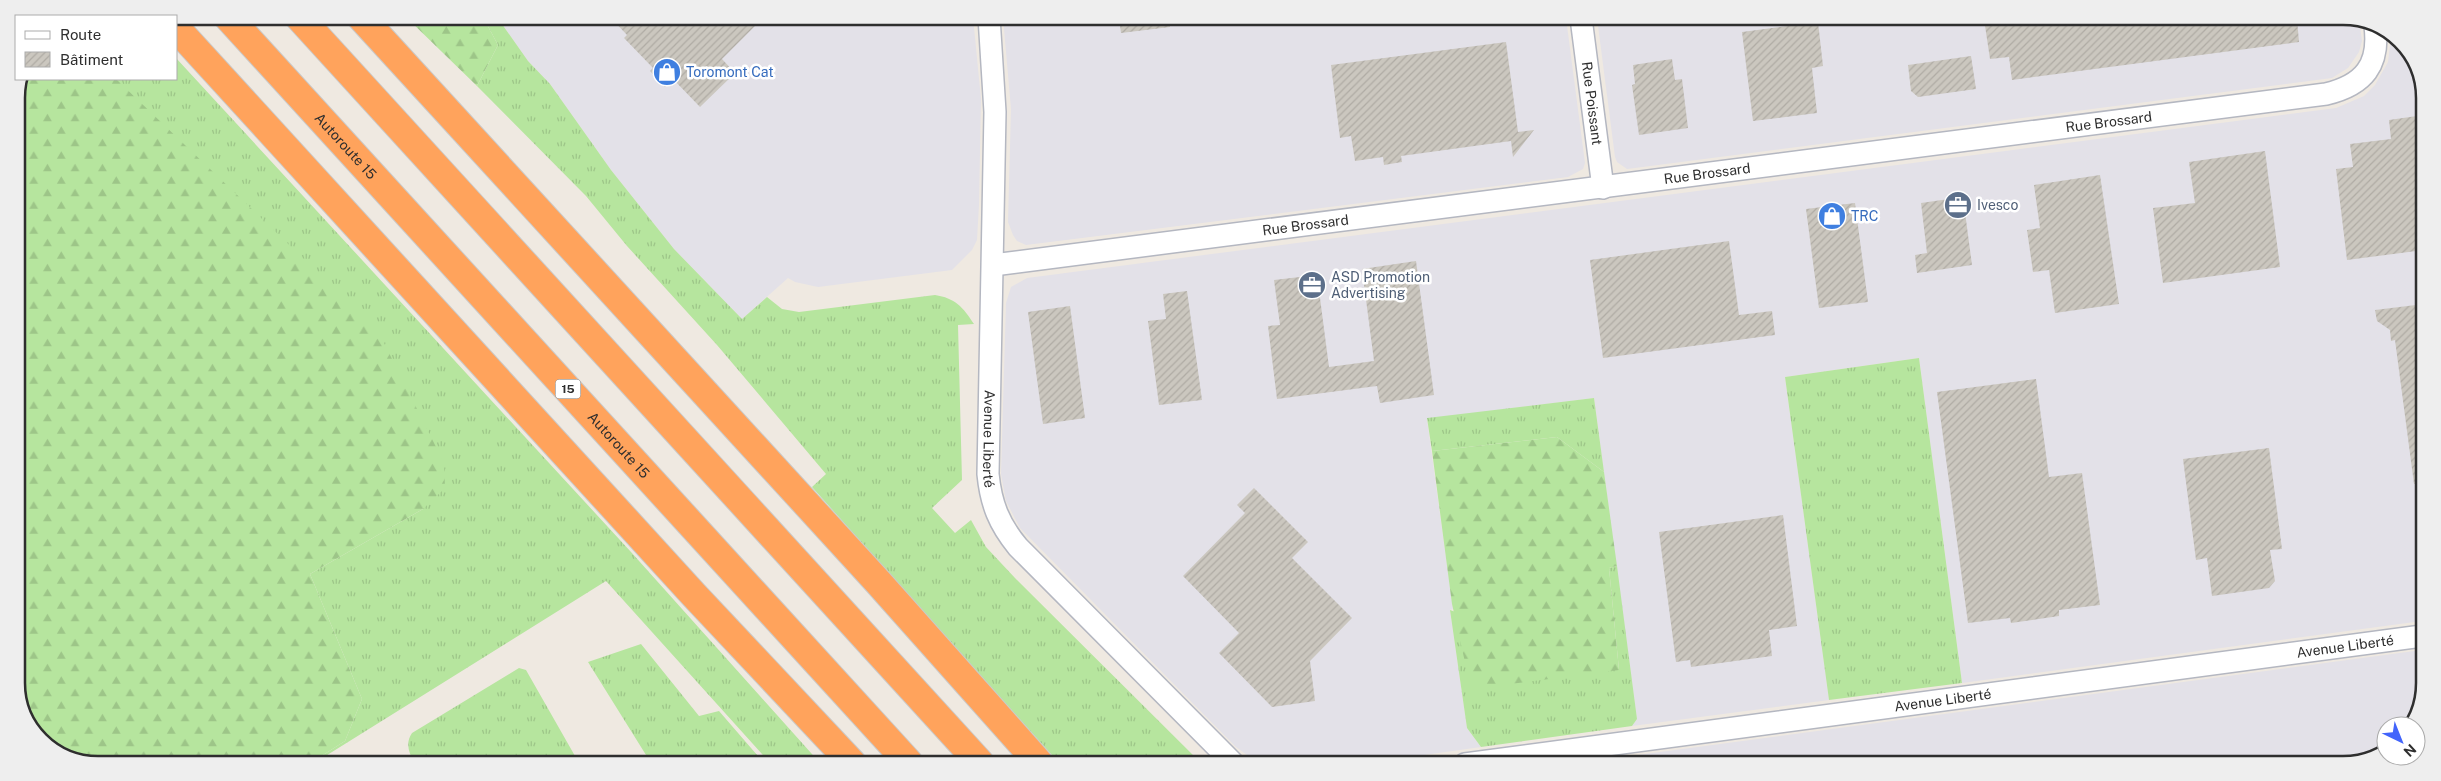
<svg xmlns="http://www.w3.org/2000/svg" width="2441" height="781" font-family="'Public Sans',sans-serif">
<defs>
<pattern id="grass-tufts" width="24" height="20" patternUnits="userSpaceOnUse" patternTransform="scale(1.25)"><rect width="24" height="20" fill="#b6e59e"/><path d="M3 7l-1-3M5 7V3M7 7l1-3M15 17l-1-3M17 17v-4M19 17l1-3" fill="none" stroke="#9dc588"/></pattern>
<pattern id="forest-firs" width="22" height="20" patternUnits="userSpaceOnUse" patternTransform="scale(1.25)"><rect width="22" height="20" fill="#b6e59e"/><path d="M5 1l3.5 6h-7zM16 11l3.5 6h-7z" fill="#9dc588"/></pattern>
<pattern id="building-hatch" width="6" height="6" patternUnits="userSpaceOnUse" patternTransform="scale(1.25)"><rect width="6" height="6" fill="#cbc7bf"/><path d="M-1 1l2-2M0 6l6-6M5 7l2-2" fill="none" stroke="#afaba4"/></pattern>
</defs>
<rect width="100%" height="100%" fill="#efe9e1"/>
<path fill="#e3e1e8" d="M 497,17 L 973,17 L 981,99 L 979,205 L 977,240 L 972,250 L 952,270 L 818,287 L 795,282 L 788,278 L 742,319 L 674,249 L 611,170 L 550,84 L 528,61 Z
M 1003,17 L 1566,18 L 1585,163 L 1583,169 L 1568,177 L 1026,245 L 1017,241 L 1013,235 L 1008,222 L 1011,109 Z
M 1597,18 L 2359,19 L 2362,41 L 2359,52 L 2348,68 L 2332,78 L 1627,169 L 1617,162 L 1615,157 Z
M 2391,37 L 2408,48 L 2425,92 L 2422,621 L 1962,683 L 1919,358 L 1785,377 L 1829,700 L 1632,726 L 1637,719 L 1594,398 L 1427,419 L 1453,609 L 1450,610 L 1467,728 L 1481,747 L 1360,764 L 1258,763 L 1236,747 L 1020,528 L 1006,501 L 1001,474 L 1006,303 L 1011,287 L 1027,278 L 2336,108 L 2364,96 L 2375,85 L 2388,62 Z
M 2422,650 L 2422,704 L 2407,726 L 2386,726 L 2386,750 L 2343,765 L 1570,764 Z"/>
<path fill="url(#grass-tufts)" d="M 483,17 L 497,17 L 528,61 L 550,84 L 611,170 L 674,249 L 742,319 L 767,297 L 782,309 L 799,312 L 935,295 C 955,298 963,307 974,324 L 958,325 L 962,480 L 932,508 L 955,533 L 971,520 L 986,547 L 1015,578 L 1201,763 L 1059,763 L 812,487 L 826,474 L 717,345 L 627,246 L 586,196 L 477,86 L 498,45 Z
M 176,58 L 631,552 L 820,763 L 770,763 L 606,581 L 316,762 L 312,762 L 345,741 L 362,699 L 310,574 L 423,509 L 116,79 L 176,79 Z
M 1919,358 L 1962,683 L 1829,700 L 1785,377 Z
M 1594,398 L 1604,472 L 1557,437 L 1432,451 L 1427,418 Z
M 1617,566 L 1637,719 L 1632,726 L 1481,747 L 1467,728 L 1450,610 L 1619,670 L 1609,568 Z
M 641,644 L 699,716 L 719,711 L 764,763 L 651,763 L 588,662 Z
M 519,668 L 526,670 L 579,763 L 414,762 C 409,753 405,743 412,733 Z"/>
<path fill="url(#forest-firs)" d="M 406,17 L 483,17 L 498,45 L 477,86 Z
M 24,79 L 116,79 L 377,329 L 444,463 L 445,488 L 423,509 L 310,574 L 362,699 L 345,741 L 312,762 L 77,762 L 33,733 L 16,689 L 16,98 Z
M 1557,437 L 1604,472 L 1617,566 L 1609,568 L 1619,670 L 1471,689 L 1452,604 L 1432,451 Z"/>
<path fill="url(#building-hatch)" d="M 610,17 L 764,17 L 722,59 L 735,73 L 700,107 L 673,79 L 665,87 L 650,71 L 653,68 L 624,38 L 627,35 Z
M 1119,18 L 1170,18 L 1170,27 L 1121,33 Z
M 1984,19 L 2297,19 L 2299,42 L 2012,80 L 2009,57 L 1990,59 Z
M 1818,22 L 1823,66 L 1812,68 L 1817,113 L 1753,121 L 1742,32 Z
M 1506,42 L 1518,132 L 1534,130 L 1513,157 L 1511,141 L 1401,156 L 1402,162 L 1384,165 L 1383,157 L 1355,161 L 1351,136 L 1340,138 L 1331,65 Z
M 1971,56 L 1976,89 L 1918,97 L 1911,91 L 1908,65 Z
M 1672,59 L 1675,80 L 1682,79 L 1688,128 L 1639,135 L 1632,85 L 1635,84 L 1633,65 Z
M 2424,115 L 2424,250 L 2347,260 L 2336,169 L 2353,167 L 2350,144 L 2391,139 L 2389,120 Z
M 2265,151 L 2280,267 L 2163,283 L 2153,208 L 2195,203 L 2189,162 Z
M 2100,175 L 2119,304 L 2055,313 L 2049,270 L 2033,272 L 2027,230 L 2040,228 L 2034,185 Z
M 1963,197 L 1972,265 L 1917,273 L 1915,255 L 1927,253 L 1921,203 Z
M 1855,203 L 1868,302 L 1819,308 L 1806,209 Z
M 1729,241 L 1739,315 L 1772,311 L 1775,335 L 1603,358 L 1590,260 Z
M 1416,261 L 1434,395 L 1380,403 L 1377,386 L 1277,399 L 1268,326 L 1280,325 L 1274,280 L 1317,275 L 1329,367 L 1374,361 L 1362,269 Z
M 1187,291 L 1202,400 L 1159,405 L 1148,321 L 1166,319 L 1163,294 Z
M 2424,304 L 2423,484 L 2414,484 L 2395,340 L 2391,341 L 2390,330 L 2377,321 L 2375,310 Z
M 1070,306 L 1085,418 L 1043,424 L 1028,312 Z
M 2036,379 L 2049,477 L 2082,473 L 2100,605 L 2059,610 L 2059,616 L 2011,623 L 2010,618 L 1968,623 L 1937,392 Z
M 2269,448 L 2282,549 L 2270,550 L 2275,581 L 2269,588 L 2212,596 L 2207,558 L 2196,560 L 2183,459 Z
M 1254,488 L 1308,542 L 1292,558 L 1352,618 L 1310,661 L 1315,701 L 1272,707 L 1219,653 L 1239,633 L 1183,576 L 1245,513 L 1237,505 Z
M 1783,515 L 1797,626 L 1769,630 L 1772,656 L 1691,667 L 1690,660 L 1676,662 L 1659,532 Z"/>
<g fill="none" stroke-linecap="round" stroke-linejoin="round">
<defs>
<g id="street">
<path id="s1" d="M 989,17 L 995,112 L 988,474 C 991,504 999,524 1018,547 L 1233,763"/>
<path id="s2" d="M 1581,18 L 1603,188"/>
<path id="s3" d="M 993,265 L 2326,94 C 2364,85 2380,65 2375,26"/>
<path id="s4" d="M 1465,764 L 2422,636"/>
</g>
<g id="highway">
<path id="s5" d="M 227,16 L 909,763"/>
<path d="M 299,17 L 980,763"/>
<path d="M 361,17 L 878,582 L 1039,763"/>
<path d="M 176,28 L 694,595 L 852,763"/>
</g>
</defs>
<use href="#street" stroke="#b4b7c1" stroke-width="24"/>
<use href="#highway" stroke="#c9c9c9" stroke-width="30"/>
<use href="#street" stroke="#fff" stroke-width="21"/>
<use href="#highway" stroke="#ffa35c" stroke-width="28"/>
</g>
<defs>
<symbol id="shop-disc" viewBox="-11 -11 22 22"><circle r="9.5" fill="#3f7fe0" stroke="#fff"/><path d="M-5-2.5h2.3a2.7 3.5 0 0 1 5.4 0H5L5.5 6h-11ZM-1.5-2.5h3a1.5 2.3 0 0 0-3 0Z" fill="#fff"/></symbol>
<symbol id="office-disc" viewBox="-11 -11 22 22"><circle r="9.5" fill="#5c6f8a" stroke="#fff"/><path d="M-6-3h4V-5.5h4V-3h4V5H-6ZM-1-4.5V-3h2v-1.5ZM-6 0V1H6V0Z" fill="#fff"/></symbol>
</defs>
<g fill-rule="evenodd">
<use href="#shop-disc" x="651" y="56" width="32" height="32"/>
<use href="#office-disc" x="1942" y="189" width="32" height="32"/>
<use href="#shop-disc" x="1816" y="200" width="32" height="32"/>
<use href="#office-disc" x="1296" y="269" width="32" height="32"/>
</g>
<g text-anchor="middle" stroke-width="5" stroke-linejoin="round" paint-order="stroke">
<rect fill="#fff" stroke="#6d6d6d" stroke-width="1" x="555.5" y="379.5" width="25" height="19" rx="4"/>
<g font-size="12" font-weight="bold" fill="#2e2e2e">
<text x="568" y="393">15</text>
</g>
<g font-size="14" fill="#366cbe" stroke="#fff" text-anchor="start">
<text x="686" y="77">Toromont Cat</text>
<text x="1851" y="221">TRC</text>
</g>
<g font-size="14" fill="#2e2e2e" stroke="#fff">
<text dy="5" stroke="none"><textPath href="#s2" startOffset="86">Rue Poissant</textPath></text>
<text dy="5" stroke="none"><textPath href="#s3" startOffset="1125">Rue Brossard</textPath></text>
<text dy="5" stroke="none"><textPath href="#s5" startOffset="176">Autoroute 15</textPath></text>
<text dy="5" stroke="none"><textPath href="#s3" startOffset="720">Rue Brossard</textPath></text>
<text dy="5" stroke="none"><textPath href="#s3" startOffset="315">Rue Brossard</textPath></text>
<text dy="5" stroke="none"><textPath href="#s1" startOffset="422">Avenue Liberté</textPath></text>
<text dy="5" stroke="none"><textPath href="#s5" startOffset="581">Autoroute 15</textPath></text>
<text dy="5" stroke="none"><textPath href="#s4" startOffset="888">Avenue Liberté</textPath></text>
<text dy="5" stroke="none"><textPath href="#s4" startOffset="482">Avenue Liberté</textPath></text>
</g>
<g font-size="14" fill="#4e5e75" stroke="#fff" text-anchor="start">
<text x="1977" y="210">Ivesco</text>
<text x="1331" y="282">ASD Promotion<tspan x="1331" dy="16">Advertising</tspan></text>
</g>
</g>
<path d="M0 0H2441V781H0ZM98 25H2343A73 73 0 0 1 2416 98V683A73 73 0 0 1 2343 756H98A73 73 0 0 1 25 683V98A73 73 0 0 1 98 25Z" fill="#eee" fill-rule="evenodd"/>
<path fill="none" stroke="#2e2e2e" stroke-width="2.5" d="M98 25H2343A73 73 0 0 1 2416 98V683A73 73 0 0 1 2343 756H98A73 73 0 0 1 25 683V98A73 73 0 0 1 98 25Z"/>
<rect x="15" y="15" width="162" height="65" fill="#ffffff" stroke="#ababab"/>
<rect x="25" y="31" width="25" height="8" fill="#ffffff" stroke="#ababab"/>
<text x="60" y="40" font-size="15" fill="#2e2e2e">Route</text>
<rect x="25" y="52" width="25" height="15" fill="url(#building-hatch)" stroke="#ababab"/>
<text x="60" y="65" font-size="15" fill="#2e2e2e">Bâtiment</text>
<g transform="translate(2401 741) rotate(137)"><circle r="24" fill="#ffffff" stroke="#ababab"/>
<path d="M0-4L9 19L0 12L-9 19Z" fill="#4264fb"/>
<text y="-8" font-size="14" font-weight="bold" text-anchor="middle" fill="#2e2e2e">N</text>
</g>
</svg>
